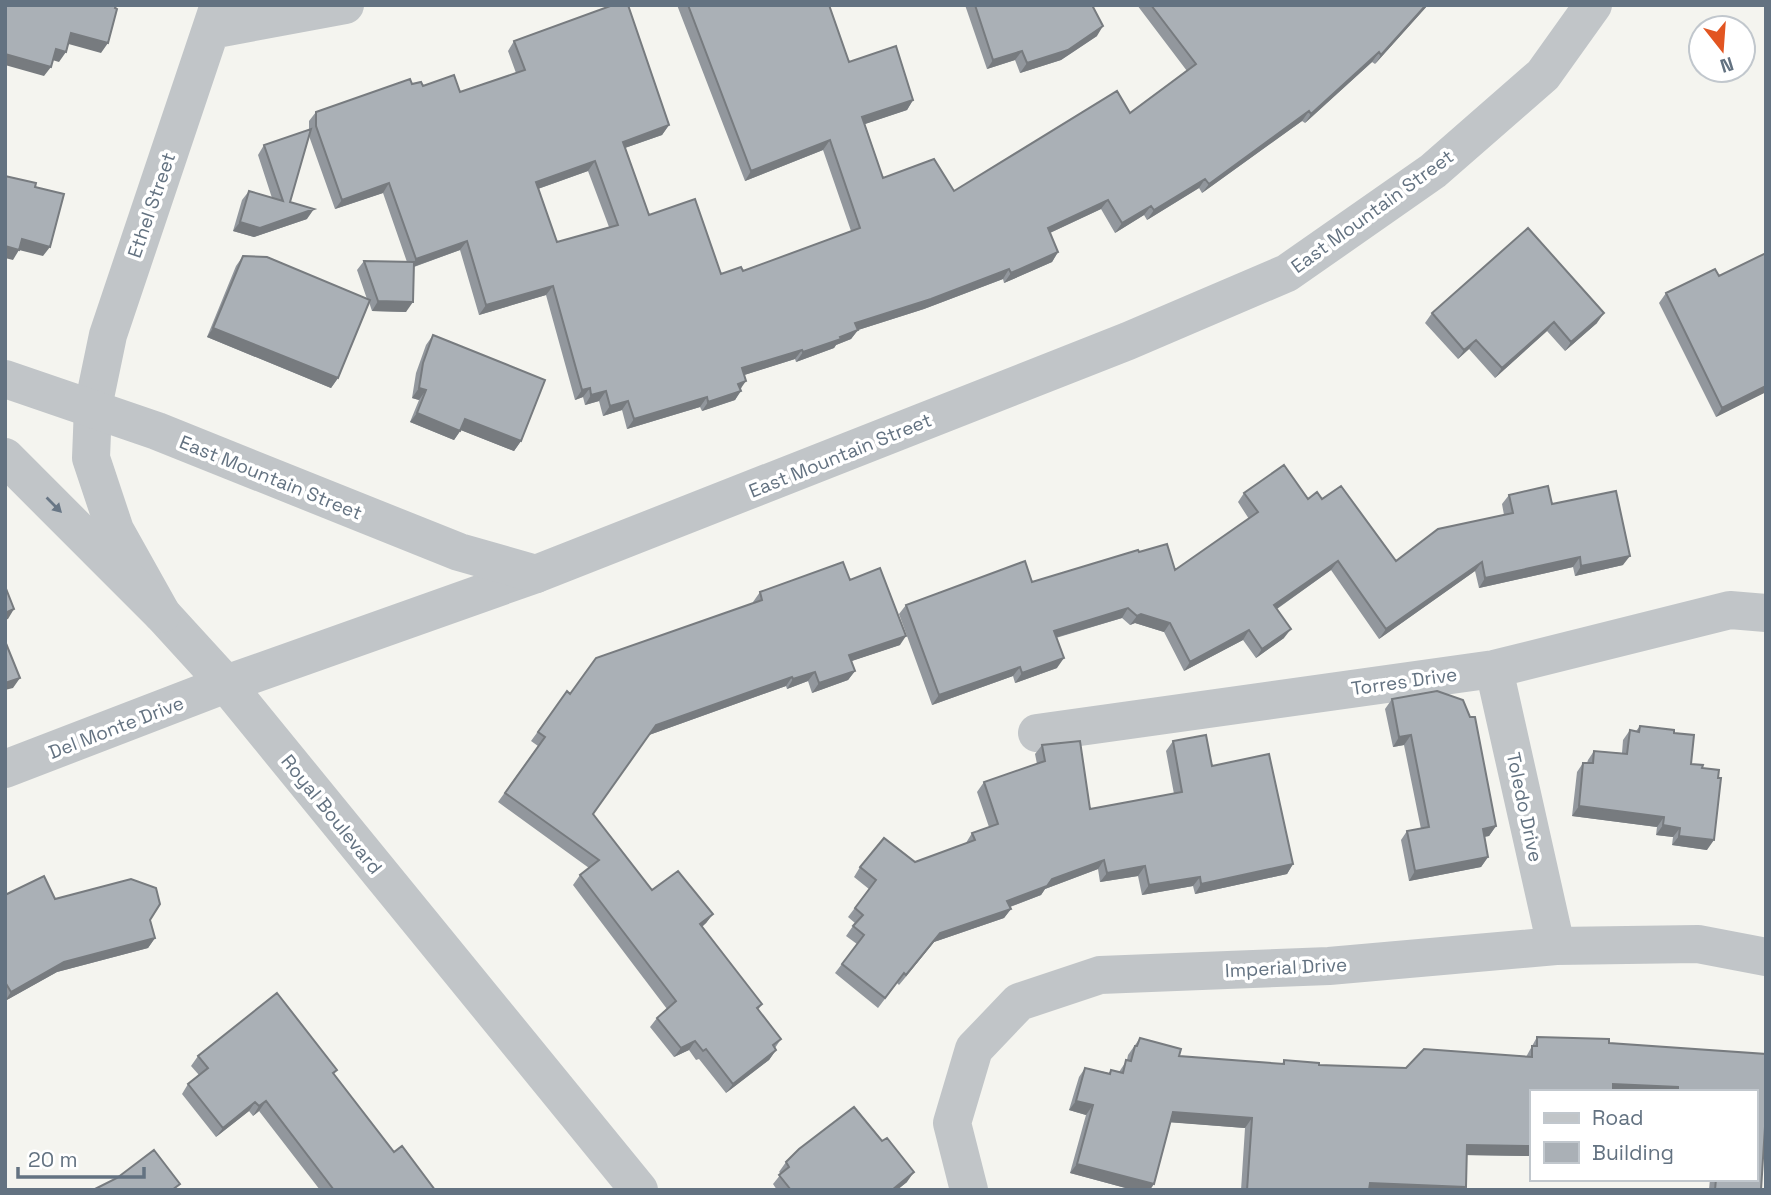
<svg xmlns="http://www.w3.org/2000/svg" width="1771" height="1195" font-family="'Space Grotesk',sans-serif">
<rect width="100%" height="100%" fill="#f4f4ef"/>
<g fill="none" stroke-linecap="round" stroke-linejoin="round">
<path stroke="#c1c5c8" stroke-width="38" d="M 219,5 L 108,335 L 93,407 L 91,458 L 115,530 L 162,614 L 226,684 L 639,1190
M 211,30 L 345,5
M 1494,669 L 1556,946
M 1037,733 L 1494,669 L 1730,610 L 1766,613
M 5,769 L 226,684 L 536,574
M 969,1190 L 952,1123 L 974,1049 L 1019,1002 L 1100,975 L 1329,966 L 1556,946 L 1698,944 L 1766,957"/>
<path stroke="#c1c5c8" stroke-width="38" d="M 5,379 L 157,431 L 459,552 L 536,574 L 1128,341 L 1287,273 L 1433,171 L 1543,75 L 1593,5
M 5,457 L 162,614"/>
</g>
<path fill="#92979d" fill-rule="evenodd" d="M 677,5 L 829,5 L 849,62 L 913,100 L 907,110 L 865,124 L 883,178 L 954,191 L 1130,113 L 1187,71 L 1137,5 L 1428,5 L 1375,64 L 1372,62 L 1305,123 L 1302,121 L 1202,193 L 1199,188 L 1147,220 L 1144,215 L 1115,233 L 1101,209 L 1050,233 L 1058,252 L 1052,262 L 1004,283 L 1003,279 L 924,309 L 858,330 L 851,339 L 836,345 L 834,348 L 796,362 L 795,359 L 744,375 L 741,389 L 735,400 L 702,411 L 700,407 L 627,429 L 622,410 L 603,416 L 599,401 L 585,405 L 583,397 L 575,400 L 546,295 L 479,315 L 460,250 L 414,267 L 406,312 L 372,311 L 369,302 L 338,378 L 331,388 L 207,337 L 236,266 L 243,256 L 367,299 L 357,270 L 364,261 L 407,262 L 383,193 L 335,209 L 309,136 L 290,202 L 307,219 L 254,237 L 233,231 L 242,200 L 249,191 L 272,198 L 258,155 L 264,145 L 309,130 L 309,121 L 316,112 L 412,84 L 460,92 L 516,73 L 508,51 L 514,41 L 669,125 L 662,135 L 625,148 L 649,215 L 721,274 L 743,271 L 851,231 L 823,150 L 745,181 ZM 588,171 L 609,227 L 557,242 L 538,189 Z
M 965,5 L 1092,5 L 1097,36 L 1061,60 L 1020,73 L 1015,60 L 987,69 Z
M 1666,293 L 1766,392 L 1716,417 L 1659,303 Z
M 1432,313 L 1597,323 L 1565,351 L 1547,331 L 1495,378 L 1469,349 L 1458,359 L 1425,323 Z
M 433,335 L 521,441 L 514,451 L 461,430 L 454,440 L 410,422 L 419,400 L 412,398 L 416,373 L 426,345 Z
M 1244,493 L 1308,499 L 1322,499 L 1396,561 L 1504,515 L 1502,504 L 1509,495 L 1552,504 L 1623,565 L 1575,576 L 1573,567 L 1479,588 L 1475,571 L 1379,639 L 1331,570 L 1277,609 L 1284,638 L 1256,658 L 1243,640 L 1184,671 L 1164,632 L 1135,623 L 1130,625 L 1122,618 L 1056,638 L 1057,668 L 1015,683 L 1013,676 L 932,705 L 899,614 L 906,605 L 1032,582 L 1139,552 L 1175,570 L 1249,519 L 1238,502 Z
M 850,580 L 900,645 L 851,661 L 855,671 L 848,680 L 812,693 L 808,681 L 787,689 L 786,686 L 649,735 L 593,814 L 652,890 L 713,914 L 706,923 L 702,927 L 762,1004 L 758,1010 L 781,1039 L 775,1048 L 776,1050 L 769,1060 L 726,1093 L 699,1059 L 696,1060 L 689,1050 L 674,1057 L 650,1027 L 657,1018 L 667,1009 L 573,885 L 580,875 L 589,868 L 498,802 L 538,746 L 531,741 L 567,691 L 570,694 L 754,603 L 753,602 L 760,592 Z
M 1392,699 L 1496,826 L 1489,836 L 1484,837 L 1488,857 L 1481,867 L 1409,881 L 1401,840 L 1407,831 L 1421,829 L 1404,745 L 1393,747 L 1385,709 Z
M 1640,726 L 1674,733 L 1691,764 L 1707,850 L 1672,845 L 1673,837 L 1656,835 L 1657,827 L 1572,816 L 1577,772 L 1583,763 L 1587,763 L 1588,760 L 1594,751 L 1622,753 L 1623,740 L 1630,730 L 1636,731 Z
M 1173,741 L 1212,766 L 1293,864 L 1287,874 L 1195,894 L 1193,886 L 1142,895 L 1138,876 L 1100,882 L 1098,869 L 1045,889 L 1041,895 L 1010,907 L 1011,909 L 1004,918 L 934,942 L 899,985 L 897,983 L 878,1008 L 835,973 L 857,944 L 846,936 L 855,923 L 848,917 L 869,889 L 854,877 L 860,867 L 915,862 L 966,843 L 972,833 L 989,827 L 977,792 L 984,782 L 1037,764 L 1035,754 L 1042,745 L 1090,809 L 1174,794 L 1166,751 Z
M 5,895 L 150,920 L 155,938 L 148,948 L 57,972 L 5,1001 Z
M 1537,1037 L 1609,1043 L 1766,1054 L 1761,1190 L 1709,1190 L 1710,1179 L 1755,1179 L 1755,1092 L 1531,1092 L 1531,1156 L 1467,1155 L 1464,1190 L 1241,1190 L 1245,1128 L 1170,1122 L 1150,1190 L 1133,1190 L 1070,1173 L 1086,1115 L 1069,1110 L 1079,1077 L 1085,1068 L 1109,1073 L 1111,1070 L 1119,1072 L 1127,1060 L 1128,1055 L 1140,1038 L 1179,1056 L 1282,1064 L 1284,1060 L 1319,1065 L 1406,1068 L 1526,1057 Z
M 198,1056 L 337,1070 L 334,1074 L 394,1152 L 435,1190 L 320,1190 L 259,1111 L 253,1116 L 249,1111 L 216,1137 L 182,1094 L 188,1084 L 199,1075 L 191,1066 Z
M 786,1162 L 907,1182 L 897,1190 L 777,1190 L 773,1184 L 781,1174 L 779,1172 Z"/>
<path fill="#777b7f" d="M 1426,5 L 1428,5 L 1375,64 L 1381,55 Z
M 1103,26 L 1097,36 L 1061,60 L 1020,73 L 1027,63 Z
M 71,33 L 108,43 L 101,53 L 65,43 Z
M 56,49 L 66,52 L 59,62 L 49,59 Z
M 1022,51 L 1015,60 L 987,69 L 993,60 Z
M 1379,52 L 1372,62 L 1305,123 L 1311,114 Z
M 5,54 L 51,67 L 44,76 L 5,65 Z
M 913,100 L 907,110 L 856,127 L 862,117 Z
M 1309,111 L 1302,121 L 1202,193 L 1209,184 Z
M 669,125 L 662,135 L 616,151 L 623,142 Z
M 830,140 L 823,150 L 745,181 L 751,171 Z
M 595,161 L 588,171 L 529,192 L 536,182 Z
M 1205,179 L 1199,188 L 1147,220 L 1154,210 Z
M 389,183 L 383,193 L 335,209 L 342,200 Z
M 1108,200 L 1101,209 L 1041,237 L 1048,228 Z
M 1151,206 L 1144,215 L 1115,233 L 1122,223 Z
M 314,209 L 307,219 L 254,237 L 233,231 L 240,222 Z
M 22,239 L 50,247 L 43,256 L 15,249 Z
M 467,241 L 460,250 L 410,268 L 416,259 Z
M 5,246 L 19,250 L 13,260 L 5,258 Z
M 1058,252 L 1052,262 L 1004,283 L 1011,273 Z
M 1009,269 L 1003,279 L 924,309 L 858,330 L 851,339 L 836,345 L 834,348 L 796,362 L 803,352 L 840,337 L 855,323 Z
M 553,286 L 546,295 L 479,315 L 486,305 Z
M 378,301 L 413,302 L 406,312 L 372,311 Z
M 1604,313 L 1597,323 L 1565,351 L 1571,342 Z
M 1554,322 L 1547,331 L 1495,378 L 1502,368 Z
M 213,328 L 338,378 L 331,388 L 207,337 Z
M 1476,340 L 1469,349 L 1458,359 L 1464,350 Z
M 802,350 L 795,359 L 735,378 L 742,368 Z
M 746,381 L 739,391 L 738,384 Z
M 1766,386 L 1766,392 L 1716,417 L 1722,408 Z
M 419,388 L 426,390 L 419,400 L 412,398 Z
M 590,388 L 583,397 L 575,400 L 582,390 Z
M 606,391 L 599,401 L 585,405 L 591,395 Z
M 741,391 L 735,400 L 702,411 L 708,402 Z
M 707,397 L 700,407 L 627,429 L 634,419 Z
M 628,401 L 622,410 L 603,416 L 610,406 Z
M 417,413 L 460,431 L 454,440 L 410,422 Z
M 465,419 L 521,441 L 514,451 L 458,429 Z
M 1630,556 L 1623,565 L 1575,576 L 1581,566 Z
M 1580,557 L 1573,567 L 1479,588 L 1485,578 Z
M 1338,561 L 1331,570 L 1268,615 L 1274,605 Z
M 1482,562 L 1475,571 L 1379,639 L 1386,629 Z
M 1128,608 L 1122,618 L 1047,640 L 1054,631 Z
M 14,609 L 8,619 L 5,620 L 5,613 Z
M 1141,614 L 1170,623 L 1164,632 L 1135,623 L 1130,625 L 1137,616 Z
M 1291,629 L 1284,638 L 1256,658 L 1262,649 Z
M 1249,630 L 1243,640 L 1184,671 L 1190,662 Z
M 906,636 L 900,645 L 843,664 L 849,655 Z
M 1064,658 L 1057,668 L 1015,683 L 1022,673 Z
M 1020,667 L 1013,676 L 932,705 L 939,695 Z
M 855,671 L 848,680 L 812,693 L 819,683 Z
M 815,672 L 808,681 L 787,689 L 793,679 Z
M 792,677 L 786,686 L 649,735 L 656,725 Z
M 20,678 L 13,688 L 5,690 L 5,683 Z
M 1411,735 L 1404,745 L 1393,747 L 1399,737 Z
M 1579,806 L 1664,817 L 1657,827 L 1572,816 Z
M 1663,825 L 1680,828 L 1673,837 L 1656,835 Z
M 1496,826 L 1489,836 L 1476,838 L 1483,829 Z
M 1679,836 L 1714,840 L 1707,850 L 1672,845 Z
M 1488,857 L 1481,867 L 1409,881 L 1415,871 Z
M 1104,860 L 1098,869 L 1045,889 L 1052,879 Z
M 1293,864 L 1287,874 L 1195,894 L 1201,884 Z
M 1145,866 L 1138,876 L 1100,882 L 1107,873 Z
M 1200,877 L 1193,886 L 1142,895 L 1149,885 Z
M 1047,886 L 1041,895 L 1001,910 L 1007,901 Z
M 1011,909 L 1004,918 L 934,942 L 899,985 L 940,933 Z
M 713,914 L 706,923 L 693,934 L 700,924 Z
M 155,938 L 148,948 L 57,972 L 5,1001 L 11,992 L 64,962 Z
M 695,1041 L 689,1050 L 674,1057 L 681,1048 Z
M 776,1050 L 769,1060 L 726,1093 L 733,1084 Z
M 1613,1084 L 1678,1087 L 1675,1092 L 1607,1092 Z
M 266,1101 L 259,1111 L 253,1116 L 259,1106 Z
M 1076,1101 L 1093,1105 L 1086,1115 L 1069,1110 Z
M 255,1102 L 249,1111 L 216,1137 L 223,1128 Z
M 1173,1112 L 1252,1118 L 1245,1128 L 1166,1122 Z
M 1467,1145 L 1531,1146 L 1531,1156 L 1461,1155 Z
M 1077,1164 L 1154,1184 L 1150,1190 L 1133,1190 L 1070,1173 Z
M 914,1172 L 907,1182 L 897,1190 L 892,1190 Z
M 1370,1183 L 1466,1187 L 1464,1190 L 1365,1190 Z"/>
<path fill="#aab0b6" stroke="#777b7f" stroke-width="2" fill-rule="evenodd" d="M 5,5 L 116,5 L 115,8 L 117,9 L 108,43 L 71,33 L 66,52 L 56,49 L 51,67 L 5,54 Z
M 613,5 L 628,5 L 669,125 L 623,142 L 649,215 L 695,199 L 721,274 L 741,267 L 743,271 L 860,228 L 830,140 L 751,171 L 688,5 L 829,5 L 849,62 L 896,46 L 913,100 L 862,117 L 883,178 L 934,159 L 954,191 L 1117,91 L 1130,113 L 1196,64 L 1151,5 L 1426,5 L 1381,55 L 1379,52 L 1311,114 L 1309,111 L 1209,184 L 1205,179 L 1154,210 L 1151,206 L 1122,223 L 1108,200 L 1048,228 L 1058,252 L 1011,273 L 1009,269 L 931,299 L 855,323 L 858,330 L 840,337 L 841,339 L 803,352 L 802,350 L 742,368 L 746,381 L 738,384 L 741,391 L 708,402 L 707,397 L 634,419 L 628,401 L 610,406 L 606,391 L 591,395 L 590,388 L 582,390 L 553,286 L 486,305 L 467,241 L 416,259 L 389,183 L 342,200 L 316,126 L 316,112 L 410,79 L 412,84 L 421,82 L 423,86 L 454,75 L 460,92 L 525,70 L 514,41 ZM 595,161 L 618,225 L 557,242 L 536,182 Z
M 975,5 L 1092,5 L 1103,26 L 1068,50 L 1027,63 L 1022,51 L 993,60 Z
M 311,129 L 290,202 L 314,209 L 260,228 L 240,222 L 249,191 L 283,201 L 264,145 Z
M 5,176 L 36,183 L 35,187 L 64,194 L 50,247 L 22,239 L 19,250 L 5,246 Z
M 1528,228 L 1604,313 L 1571,342 L 1554,322 L 1502,368 L 1476,340 L 1464,350 L 1432,313 Z
M 1766,253 L 1766,386 L 1722,408 L 1666,293 L 1715,269 L 1719,276 Z
M 243,256 L 267,257 L 370,300 L 338,378 L 213,328 Z
M 364,261 L 414,262 L 413,302 L 378,301 Z
M 433,335 L 545,380 L 521,441 L 465,419 L 460,431 L 417,413 L 426,390 L 419,388 L 423,363 Z
M 1284,465 L 1308,499 L 1317,492 L 1322,499 L 1341,486 L 1396,561 L 1438,529 L 1513,513 L 1509,495 L 1548,486 L 1552,504 L 1616,491 L 1630,556 L 1581,566 L 1580,557 L 1485,578 L 1482,562 L 1386,629 L 1338,561 L 1274,605 L 1291,629 L 1262,649 L 1249,630 L 1190,662 L 1170,623 L 1141,614 L 1137,616 L 1128,608 L 1054,631 L 1064,658 L 1022,673 L 1020,667 L 939,695 L 906,605 L 1025,561 L 1032,582 L 1138,550 L 1139,552 L 1167,544 L 1175,570 L 1258,512 L 1244,493 Z
M 843,562 L 850,580 L 880,568 L 906,636 L 849,655 L 855,671 L 819,683 L 815,672 L 793,679 L 792,677 L 656,725 L 593,814 L 652,890 L 678,871 L 713,914 L 700,924 L 762,1004 L 757,1008 L 781,1039 L 773,1045 L 776,1050 L 733,1084 L 706,1049 L 703,1051 L 695,1041 L 681,1048 L 657,1018 L 676,1001 L 580,875 L 599,860 L 505,793 L 545,737 L 538,732 L 567,691 L 570,694 L 596,658 L 762,600 L 760,592 Z
M 5,586 L 14,609 L 5,613 Z
M 5,641 L 20,678 L 5,683 Z
M 1437,691 L 1463,700 L 1470,717 L 1475,717 L 1496,826 L 1483,829 L 1488,857 L 1415,871 L 1407,831 L 1429,827 L 1411,735 L 1399,737 L 1392,699 Z
M 1640,726 L 1674,730 L 1674,733 L 1694,735 L 1691,764 L 1703,765 L 1702,768 L 1719,770 L 1718,778 L 1721,778 L 1714,840 L 1679,836 L 1680,828 L 1663,825 L 1664,817 L 1579,806 L 1583,763 L 1593,763 L 1594,751 L 1627,754 L 1630,730 L 1639,732 Z
M 1206,735 L 1212,766 L 1269,754 L 1293,864 L 1201,884 L 1200,877 L 1149,885 L 1145,866 L 1107,873 L 1104,860 L 1052,879 L 1047,886 L 1007,901 L 1011,909 L 940,933 L 906,975 L 904,973 L 885,998 L 842,964 L 864,935 L 853,926 L 863,915 L 855,908 L 876,880 L 860,867 L 884,838 L 915,862 L 975,840 L 972,833 L 998,824 L 984,782 L 1045,761 L 1042,745 L 1080,741 L 1090,809 L 1182,792 L 1173,741 Z
M 44,876 L 55,899 L 131,879 L 156,888 L 160,904 L 150,920 L 155,938 L 64,962 L 11,992 L 5,982 L 5,895 Z
M 277,993 L 337,1070 L 333,1073 L 394,1152 L 402,1146 L 435,1190 L 334,1190 L 266,1101 L 259,1106 L 255,1102 L 223,1128 L 188,1084 L 208,1068 L 198,1056 Z
M 1537,1037 L 1609,1039 L 1609,1043 L 1766,1054 L 1766,1111 L 1761,1190 L 1715,1190 L 1716,1179 L 1755,1179 L 1755,1092 L 1678,1092 L 1678,1087 L 1613,1084 L 1613,1092 L 1531,1092 L 1531,1146 L 1467,1145 L 1466,1187 L 1370,1183 L 1369,1190 L 1247,1190 L 1252,1118 L 1173,1112 L 1154,1184 L 1077,1164 L 1093,1105 L 1076,1101 L 1085,1068 L 1110,1074 L 1111,1070 L 1123,1073 L 1126,1060 L 1131,1061 L 1135,1046 L 1137,1046 L 1140,1038 L 1181,1049 L 1179,1056 L 1284,1064 L 1284,1060 L 1319,1063 L 1319,1065 L 1406,1068 L 1424,1049 L 1532,1057 L 1532,1046 L 1537,1046 Z
M 854,1107 L 882,1141 L 887,1138 L 914,1172 L 892,1190 L 791,1190 L 779,1175 L 789,1167 L 786,1162 L 799,1149 Z
M 154,1150 L 180,1184 L 172,1190 L 93,1190 L 117,1178 Z"/>
<defs><path id="oneway-solid" d="M-6-.8H1V-3.2L6.5 0L1 3.2V.8H-6Z" transform="scale(1.75)"/></defs>
<use fill="#687685" href="#oneway-solid" transform="translate(54 505) rotate(45)"/>
<g text-anchor="middle" stroke-width="7" stroke-linejoin="round" paint-order="stroke">
<g font-size="19" fill="#637281" stroke="#fff">
<text transform="translate(151 205) rotate(-71)" y="7">Ethel Street</text>
<text transform="translate(1372 211) rotate(-36)" y="7">East Mountain Street</text>
<text transform="translate(840 455) rotate(-22)" y="7">East Mountain Street</text>
<text transform="translate(271 477) rotate(22)" y="7">East Mountain Street</text>
<text transform="translate(1404 681) rotate(-8)" y="7">Torres Drive</text>
<text transform="translate(116 727) rotate(-21)" y="7">Del Monte Drive</text>
<text transform="translate(1525 807) rotate(78)" y="7">Toledo Drive</text>
<text transform="translate(332 814) rotate(51)" y="7">Royal Boulevard</text>
<text transform="translate(1286 967) rotate(-3)" y="7">Imperial Drive</text>
</g>
</g>
<rect width="1771" height="1195" fill="none" stroke="#637281" stroke-width="14"/>
<rect x="1530" y="1090" width="228" height="91" fill="#ffffff" stroke="#c1c7cd" stroke-width="2"/>
<rect x="1544" y="1113" width="35" height="10" fill="#c1c5c8" stroke="#c1c7cd" stroke-width="2"/>
<text x="1592" y="1125" font-size="21" fill="#637281">Road</text>
<rect x="1544" y="1142" width="35" height="21" fill="#aab0b6" stroke="#c1c7cd" stroke-width="2"/>
<text x="1592" y="1160" font-size="21" fill="#637281">Building</text>
<g transform="translate(1722 49) rotate(163)"><circle r="33" fill="#ffffff" stroke="#c1c7cd" stroke-width="2"/>
<path d="M0-5L12 26L0 18L-12 26Z" fill="#e25521"/>
<text y="-10" font-size="19" font-weight="bold" text-anchor="middle" fill="#637281">N</text>
</g>
<path d="M18 1167v10h126v-10" fill="none" stroke="#637281" stroke-width="3.5"/>
<text x="28" y="1167" font-size="21" fill="#637281" stroke="#ffffff" stroke-width="5" paint-order="stroke">20 m</text>
</svg>
